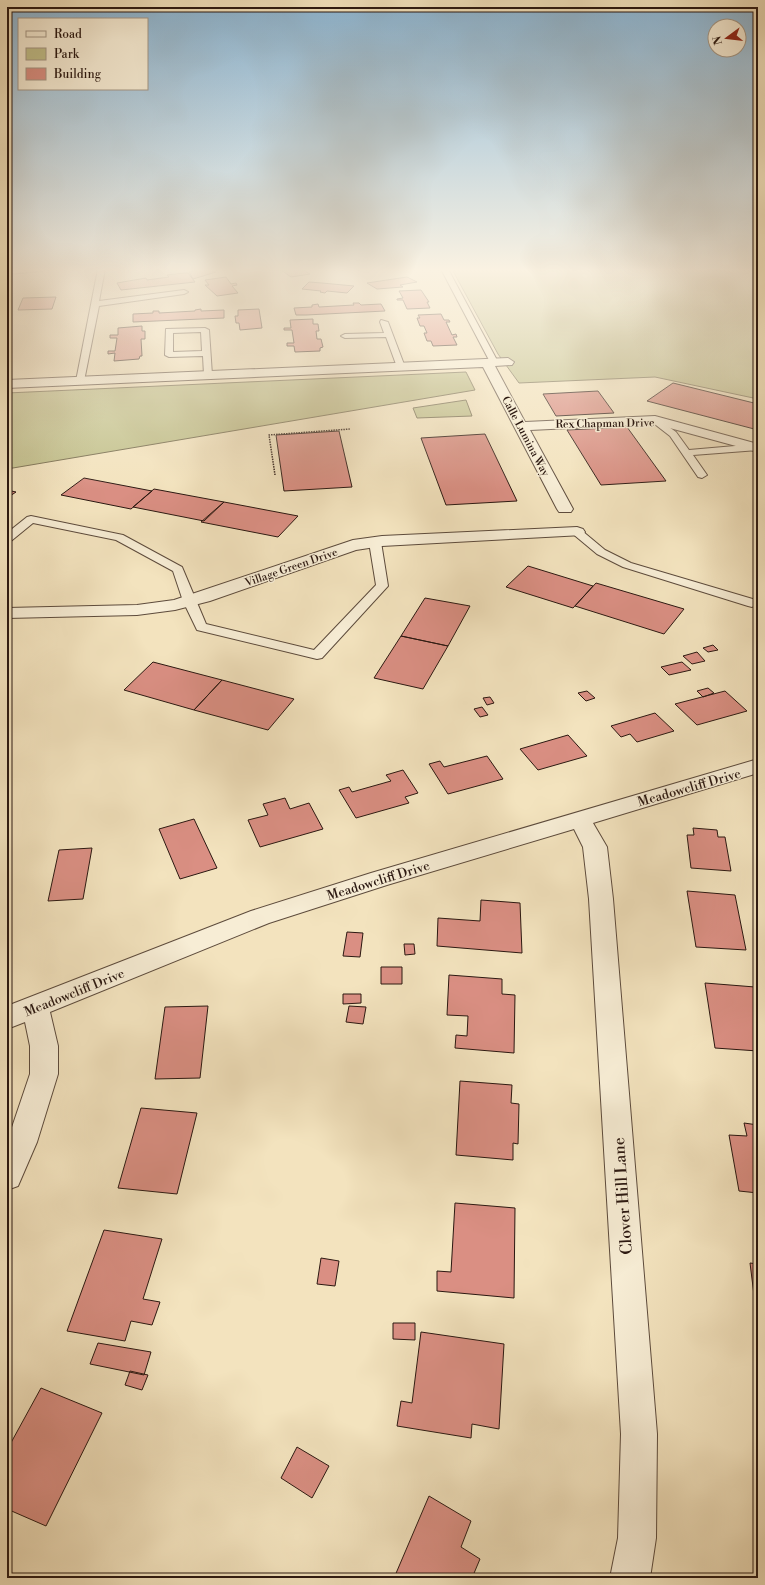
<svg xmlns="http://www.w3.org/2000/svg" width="765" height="1585" font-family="'Libre Bodoni',serif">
<rect width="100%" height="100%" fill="#f3e3be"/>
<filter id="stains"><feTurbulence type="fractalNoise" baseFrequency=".005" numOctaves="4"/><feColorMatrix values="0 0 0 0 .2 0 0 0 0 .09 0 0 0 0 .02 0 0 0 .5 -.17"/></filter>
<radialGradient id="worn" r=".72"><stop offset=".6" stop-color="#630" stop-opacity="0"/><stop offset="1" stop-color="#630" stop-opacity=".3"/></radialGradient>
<path fill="#c2c18c" stroke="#766c4e" d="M 452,269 L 758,269 L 758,399 L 655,377 L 519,383 L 498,354 Z
M 466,372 L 475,390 L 7,469 L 7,393 Z
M 466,400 L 472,416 L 417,418 L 413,408 Z"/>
<path fill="#da8f83" stroke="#2b1811" d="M 200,269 L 213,271 L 216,272 L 193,279 L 189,272 Z
M 303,270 L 310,274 L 291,277 L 281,270 L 272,270 Z
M 184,273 L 188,273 L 195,282 L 121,290 L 117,283 L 146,278 L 147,280 L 169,277 L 167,275 Z
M 226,277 L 231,284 L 236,283 L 237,285 L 232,286 L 238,293 L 217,296 L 205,285 L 209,285 L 205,280 Z
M 407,277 L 417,282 L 400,285 L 403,287 L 377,289 L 367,283 Z
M 309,282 L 322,283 L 354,286 L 347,293 L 327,291 L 325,293 L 320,292 L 321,291 L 302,289 Z
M 421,290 L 429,302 L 427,302 L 430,308 L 407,309 L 403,300 L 397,300 L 397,299 L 403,298 L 399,291 Z
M 56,297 L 52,309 L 18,310 L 23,298 Z
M 353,303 L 359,303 L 361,305 L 381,304 L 385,311 L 306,315 L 296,315 L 294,308 L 312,307 L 312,305 L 318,304 L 319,307 L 354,305 Z
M 201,309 L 201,311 L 224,310 L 224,318 L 133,322 L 133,314 L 153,313 L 153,311 L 159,311 L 159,313 L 195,311 L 195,310 Z
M 259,309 L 262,328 L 240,330 L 239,323 L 236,323 L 235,316 L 238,316 L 238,310 Z
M 441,314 L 444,320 L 449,320 L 450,322 L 446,322 L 452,335 L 456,334 L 457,337 L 453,337 L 457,345 L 433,346 L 431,341 L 427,341 L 424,333 L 427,333 L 424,326 L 420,326 L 417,318 L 420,318 L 418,315 Z
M 313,319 L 313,324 L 318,324 L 319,331 L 316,331 L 317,339 L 321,339 L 323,347 L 320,348 L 320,351 L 295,352 L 294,346 L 287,346 L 287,343 L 294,343 L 292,330 L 284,330 L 284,328 L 291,328 L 290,320 Z
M 142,326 L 142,331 L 145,331 L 145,339 L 141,339 L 142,356 L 140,356 L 139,359 L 114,361 L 115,353 L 108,354 L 108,351 L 115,351 L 117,338 L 110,338 L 110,335 L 118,335 L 118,328 Z
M 673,383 L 758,404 L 758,430 L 647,401 Z
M 598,391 L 614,413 L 556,416 L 543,394 Z
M 627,427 L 666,481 L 601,485 L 567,430 Z
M 339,431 L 352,487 L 284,491 L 276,435 Z
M 485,434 L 517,501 L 446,505 L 421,438 Z
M 84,478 L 152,491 L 131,509 L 61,495 Z
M 154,489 L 224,502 L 204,521 L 133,507 Z
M 7,490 L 16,492 L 7,498 Z
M 224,502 L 298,516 L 278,537 L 201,522 Z
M 528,566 L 593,586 L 573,608 L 506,587 Z
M 596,583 L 684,609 L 664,634 L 575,606 Z
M 425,598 L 470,606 L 448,646 L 401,636 Z
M 401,636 L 448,646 L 423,689 L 374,678 Z
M 713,645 L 718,650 L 708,652 L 703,648 Z
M 697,652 L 705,661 L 692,664 L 683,656 Z
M 153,662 L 222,680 L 194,710 L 124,690 Z
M 682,662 L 691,670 L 669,675 L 661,667 Z
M 222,680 L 294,699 L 268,730 L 194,710 Z
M 708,688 L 714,693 L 703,697 L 697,691 Z
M 587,691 L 595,698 L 586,701 L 578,693 Z
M 725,691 L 747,711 L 697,725 L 675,704 Z
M 490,697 L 494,703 L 487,705 L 483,698 Z
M 482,707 L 488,715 L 480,717 L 474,709 Z
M 655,713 L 674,731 L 637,742 L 630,734 L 621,737 L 611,726 Z
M 568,735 L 587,756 L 538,770 L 520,749 Z
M 487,756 L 503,779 L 448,794 L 429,764 L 440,761 L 444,767 Z
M 403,770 L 418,793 L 405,797 L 409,803 L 356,818 L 339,790 L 349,787 L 352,792 L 391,781 L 386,775 Z
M 285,798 L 290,809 L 309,803 L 323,829 L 260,847 L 248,820 L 268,815 L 263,804 Z
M 194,819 L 217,868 L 180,879 L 159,829 Z
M 693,828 L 717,830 L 718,837 L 725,837 L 731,871 L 691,868 L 687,835 L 694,835 Z
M 92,848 L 83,899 L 48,901 L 59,850 Z
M 687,891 L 735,895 L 746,950 L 696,947 Z
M 481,900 L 520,903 L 522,953 L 437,946 L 438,918 L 480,921 Z
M 347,932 L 363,933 L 360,957 L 343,956 Z
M 404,944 L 414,944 L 415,954 L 405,955 Z
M 381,967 L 402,967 L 402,984 L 381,984 Z
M 449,975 L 502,979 L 502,994 L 515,995 L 514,1053 L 455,1048 L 456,1035 L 467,1036 L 468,1016 L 447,1015 Z
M 705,983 L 755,987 L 758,1003 L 758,1051 L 715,1048 Z
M 343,994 L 361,994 L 361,1003 L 343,1004 Z
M 208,1006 L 200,1078 L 155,1079 L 165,1007 Z
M 349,1006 L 366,1007 L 363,1024 L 346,1022 Z
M 460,1081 L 512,1085 L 511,1103 L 519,1104 L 518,1144 L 513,1143 L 513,1160 L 456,1155 Z
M 141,1108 L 197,1113 L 177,1194 L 118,1188 Z
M 744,1123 L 758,1125 L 758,1193 L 739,1191 L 729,1135 L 747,1136 Z
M 455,1203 L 515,1208 L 514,1298 L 437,1291 L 437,1271 L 451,1272 Z
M 104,1230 L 162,1239 L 143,1299 L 160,1302 L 152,1325 L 131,1321 L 125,1341 L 67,1331 Z
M 321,1258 L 339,1261 L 335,1286 L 317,1284 Z
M 750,1263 L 758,1264 L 758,1327 Z
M 393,1323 L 415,1323 L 415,1340 L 393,1339 Z
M 421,1332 L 504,1344 L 499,1429 L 472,1424 L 471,1438 L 397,1426 L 401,1401 L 412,1403 Z
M 98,1343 L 151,1352 L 144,1375 L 90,1364 Z
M 130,1371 L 148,1375 L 142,1390 L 125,1385 Z
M 41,1388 L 102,1413 L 46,1526 L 7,1509 L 7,1450 Z
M 297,1447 L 329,1466 L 312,1498 L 281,1478 Z
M 429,1496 L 471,1521 L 461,1547 L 480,1559 L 472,1578 L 394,1578 Z"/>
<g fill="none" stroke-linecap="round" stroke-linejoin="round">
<defs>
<path id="service" d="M 45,269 L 42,271 L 7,274 L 7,270 Z
M 98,269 L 105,269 L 99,301 L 184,290 L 188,292 L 184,294 L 99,306 L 84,381 L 80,384 L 76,381 Z
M 441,269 L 448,269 L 498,362 L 497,364 L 491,364 L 490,362 Z
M 381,320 L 388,322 L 405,367 L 404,369 L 398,369 L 397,367 L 386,337 L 345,338 L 341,336 L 345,334 L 384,333 L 380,322 Z
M 205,328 L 209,330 L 212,375 L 208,378 L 204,375 L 203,356 L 169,357 L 165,355 L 166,329 ZM 201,332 L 202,351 L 173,352 L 173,333 Z
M 655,417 L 676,432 L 689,450 L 758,444 L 758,450 L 693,455 L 707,475 L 702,478 L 698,477 L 670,436 L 652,422 L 652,418 Z
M 31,516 L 123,535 L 182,567 L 206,624 L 314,650 L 376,585 L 369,542 L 371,540 L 379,540 L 381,542 L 388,586 L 322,658 L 317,659 L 197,630 L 183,601 L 173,571 L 116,540 L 33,523 L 11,541 L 7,542 L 7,533 L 27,517 Z
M 577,529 L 581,530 L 605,550 L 631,563 L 756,600 L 758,603 L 752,607 L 748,606 L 623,567 L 597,554 L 573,534 L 572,532 L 573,530 Z"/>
<path id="minor" d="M 508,358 L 514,362 L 512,365 L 495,366 L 525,422 L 655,416 L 758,444 L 758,452 L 655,424 L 530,430 L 573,509 L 571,512 L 559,512 L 557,509 L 483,367 L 7,388 L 7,380 Z
M 577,527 L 583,529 L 585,532 L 583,535 L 382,546 L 356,550 L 210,601 L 175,610 L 137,615 L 7,618 L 7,608 L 137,605 L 174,600 L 353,540 L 382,536 Z
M 758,759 L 758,773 L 593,823 L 607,847 L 613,899 L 657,1434 L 656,1538 L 650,1578 L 610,1578 L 618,1538 L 621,1434 L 589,899 L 583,847 L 574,829 L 387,885 L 269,923 L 50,1012 L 58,1046 L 58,1074 L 37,1142 L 18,1186 L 7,1190 L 7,1142 L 30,1074 L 30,1046 L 25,1022 L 7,1029 L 7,1006 L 251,911 L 371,873 Z"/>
</defs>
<use href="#service" stroke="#5d4b3c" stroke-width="2"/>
<use href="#minor" stroke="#5d4b3c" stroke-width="2"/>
<path stroke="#2b1811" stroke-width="1.5" stroke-dasharray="1.5 1" stroke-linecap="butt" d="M 275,475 L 269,435 L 350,429"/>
<use href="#service" fill="#f7edd5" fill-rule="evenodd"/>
<use href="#minor" fill="#f7edd5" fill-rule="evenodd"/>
</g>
<linearGradient id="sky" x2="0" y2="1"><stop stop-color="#8bb7d7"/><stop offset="0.55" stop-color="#faf2e2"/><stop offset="1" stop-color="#faf2e2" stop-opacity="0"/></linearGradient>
<rect width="765" height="491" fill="url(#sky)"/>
<g text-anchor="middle" stroke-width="3" stroke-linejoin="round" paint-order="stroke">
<g font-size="11" fill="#2b1811" stroke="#f7edd5">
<text transform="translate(605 423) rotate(-1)" y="4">Rex Chapman Drive</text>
<text transform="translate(526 436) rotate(62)" y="4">Calle Lumina Way</text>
<text transform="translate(291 567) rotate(-19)" y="4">Village Green Drive</text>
</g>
<g font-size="13" fill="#2b1811" stroke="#f7edd5">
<text transform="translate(689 787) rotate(-16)" y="5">Meadowcliff Drive</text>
<text transform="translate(378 880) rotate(-17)" y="5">Meadowcliff Drive</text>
<text transform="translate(74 992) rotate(-22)" y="5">Meadowcliff Drive</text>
</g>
<g font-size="16" fill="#2b1811" stroke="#f7edd5">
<text transform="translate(622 1196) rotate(-94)" y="6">Clover Hill Lane</text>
</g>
</g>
<rect width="765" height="1585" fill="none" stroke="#f3e3be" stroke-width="24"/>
<rect x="8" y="8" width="749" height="1569" fill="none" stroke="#2b1811" stroke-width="2"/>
<rect x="12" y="12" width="741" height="1561" fill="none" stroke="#2b1811"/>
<rect x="18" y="18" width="130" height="72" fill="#f7edd5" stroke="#a59887"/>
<rect x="26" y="31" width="20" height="6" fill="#f7edd5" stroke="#a59887"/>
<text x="54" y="38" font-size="12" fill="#2b1811">Road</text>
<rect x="26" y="48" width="20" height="12" fill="#c2c18c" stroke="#a59887"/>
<text x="54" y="58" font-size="12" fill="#2b1811">Park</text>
<rect x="26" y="68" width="20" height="12" fill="#da8f83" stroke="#a59887"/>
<text x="54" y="78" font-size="12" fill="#2b1811">Building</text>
<g transform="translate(727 38) rotate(255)"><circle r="19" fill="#f7edd5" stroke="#a59887"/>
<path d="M0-3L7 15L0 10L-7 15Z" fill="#8f2418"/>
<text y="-6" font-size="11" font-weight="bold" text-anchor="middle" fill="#2b1811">N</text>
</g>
<rect width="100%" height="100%" filter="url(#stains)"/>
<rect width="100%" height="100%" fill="url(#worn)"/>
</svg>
